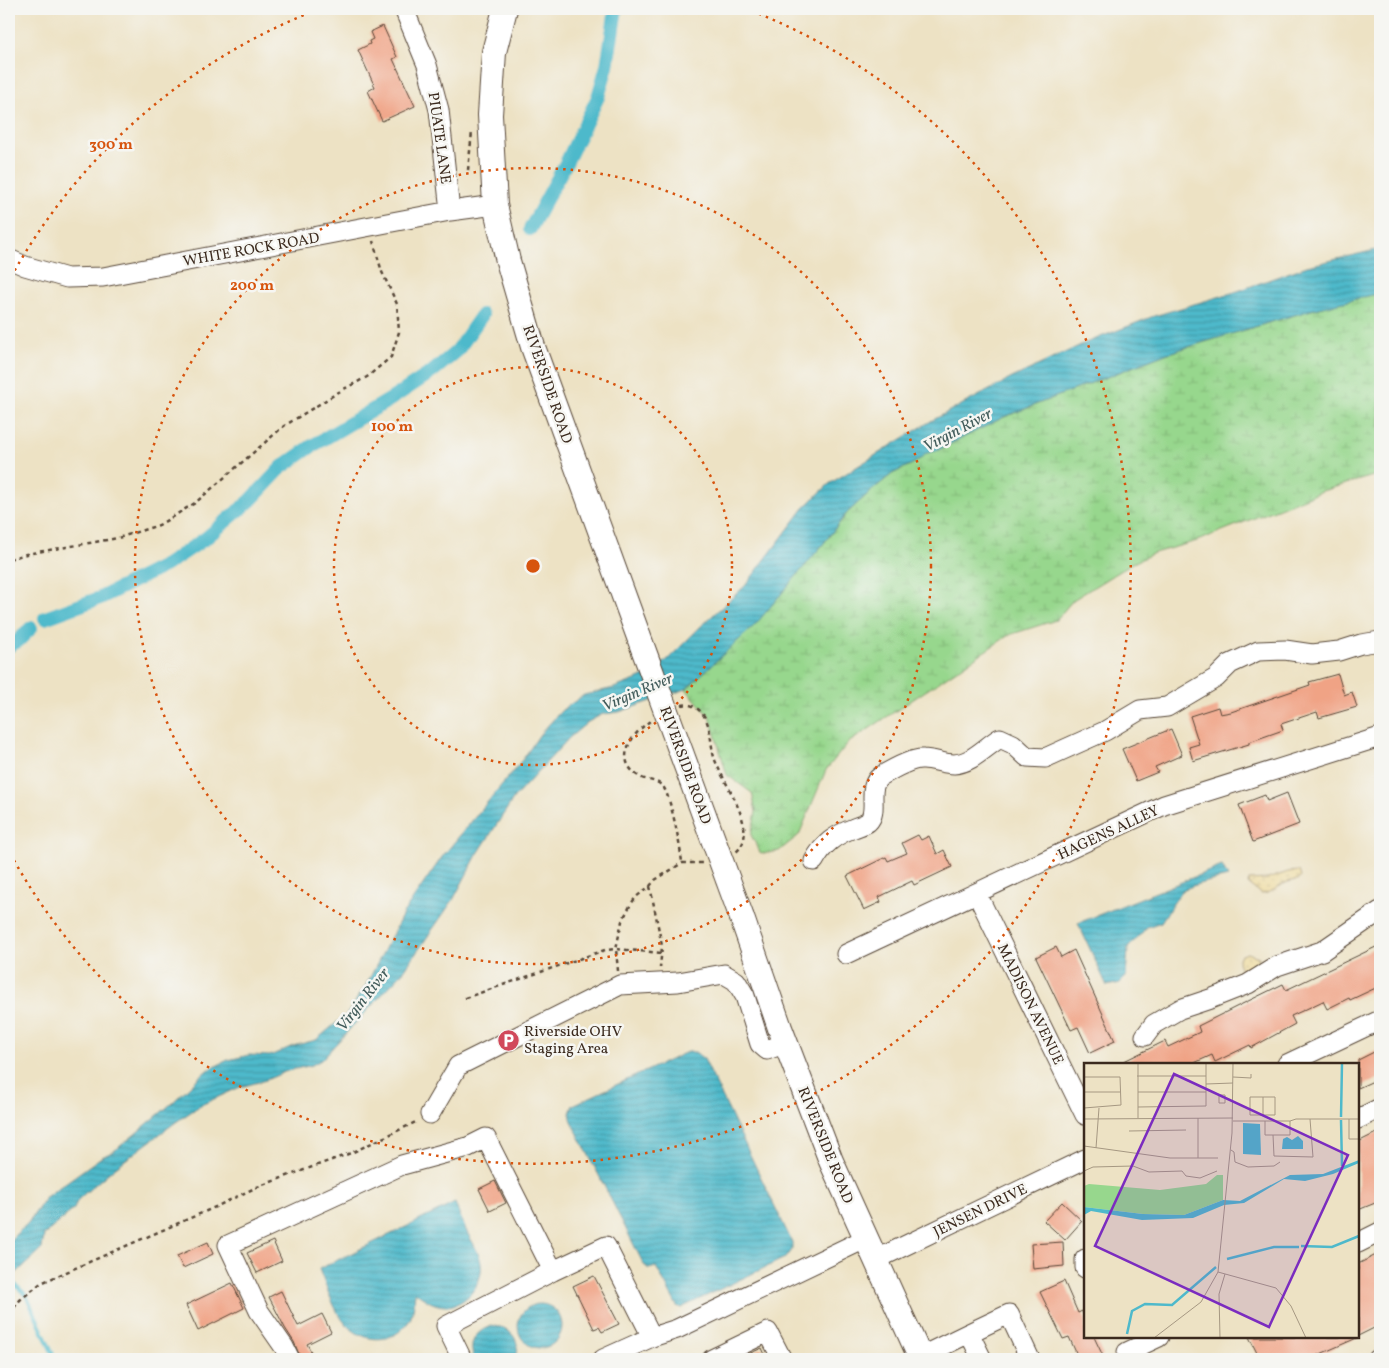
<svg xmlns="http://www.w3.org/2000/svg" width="1389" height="1368" font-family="Vollkorn,serif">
<defs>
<pattern id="wetland-marsh" width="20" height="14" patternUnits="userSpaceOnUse" patternTransform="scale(1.25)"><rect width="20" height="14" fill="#97d78d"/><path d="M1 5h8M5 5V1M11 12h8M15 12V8" fill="none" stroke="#83b979"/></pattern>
<pattern id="sand-dots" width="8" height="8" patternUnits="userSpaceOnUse" patternTransform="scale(1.25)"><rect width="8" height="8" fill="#eeda9e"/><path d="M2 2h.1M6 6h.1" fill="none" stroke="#cdbb88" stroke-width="1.8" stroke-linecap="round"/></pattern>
<pattern id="water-rules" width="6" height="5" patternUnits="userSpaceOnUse" patternTransform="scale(1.25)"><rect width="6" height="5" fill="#4eb9cb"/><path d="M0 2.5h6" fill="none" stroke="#4297a4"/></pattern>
</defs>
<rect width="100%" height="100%" fill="#f6f6f2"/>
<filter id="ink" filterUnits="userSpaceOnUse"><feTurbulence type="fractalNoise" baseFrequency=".02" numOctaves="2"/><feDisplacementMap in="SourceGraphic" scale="10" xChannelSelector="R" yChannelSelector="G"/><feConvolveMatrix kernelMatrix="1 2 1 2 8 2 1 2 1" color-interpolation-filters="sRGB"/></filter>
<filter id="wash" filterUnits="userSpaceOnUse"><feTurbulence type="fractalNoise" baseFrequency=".0096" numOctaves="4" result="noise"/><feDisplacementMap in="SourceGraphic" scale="20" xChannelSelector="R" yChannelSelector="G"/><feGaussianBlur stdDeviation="1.12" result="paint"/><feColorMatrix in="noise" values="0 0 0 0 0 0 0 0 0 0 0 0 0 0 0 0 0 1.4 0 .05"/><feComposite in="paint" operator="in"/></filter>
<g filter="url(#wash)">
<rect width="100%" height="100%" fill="#ede2c4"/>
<path fill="url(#wetland-marsh)" stroke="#698056" d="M 1380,293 L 1380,474 L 1322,491 L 1197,541 L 1154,553 L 1129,565 L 1073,600 L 1056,620 L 1009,635 L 848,743 L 826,770 L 799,835 L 779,851 L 761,854 L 751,835 L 756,812 L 752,793 L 727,775 L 710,717 L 686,689 L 755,624 L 820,548 L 847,513 L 871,491 L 892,474 L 916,462 L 927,452 L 936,451 L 1004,417 L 1168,353 L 1311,310 Z"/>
<path fill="url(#sand-dots)" stroke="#94825e" d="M 1299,871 L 1301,877 C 1298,881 1296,880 1291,881 C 1280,884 1272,894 1261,894 L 1248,884 L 1249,880 L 1268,879 L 1288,872 Z
M 1247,953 L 1259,957 C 1259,969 1250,970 1241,970 L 1238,962 L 1240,956 Z"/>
<path fill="url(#water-rules)" stroke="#447274" d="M 1380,249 L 1380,293 L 1311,310 L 1168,353 L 1004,417 L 936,451 L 927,453 L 916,462 L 892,474 L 871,491 L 847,513 L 820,548 L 755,625 L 686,689 L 619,712 L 603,714 L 588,722 L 569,738 L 514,798 L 477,855 L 453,900 L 403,972 L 321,1060 L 312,1065 L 287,1071 L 266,1080 L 240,1087 L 201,1105 L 176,1122 L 113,1169 L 83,1195 L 77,1201 L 74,1209 L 44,1235 L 42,1249 L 9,1280 L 9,1245 L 12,1238 L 28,1223 L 47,1196 L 100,1158 L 114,1151 L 134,1135 L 171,1104 L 206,1071 L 228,1060 L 249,1055 L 270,1056 L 293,1046 L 316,1040 L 347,1014 L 365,987 L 404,912 L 442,857 L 523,759 L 540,734 L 562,710 L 584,695 L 614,688 L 641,678 L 666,661 L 700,627 L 745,586 L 804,508 L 829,484 L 931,421 L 1012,378 L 1083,344 L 1154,316 L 1235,292 L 1307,266 Z
M 1222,866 L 1228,877 L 1198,884 L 1182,890 L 1161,922 L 1147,927 L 1128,948 L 1126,977 L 1120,983 L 1107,986 L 1078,923 Z
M 687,1052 L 695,1052 L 704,1059 L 792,1242 L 792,1250 L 787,1257 L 681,1308 L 677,1306 L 656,1267 L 649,1269 L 644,1265 L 572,1122 L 570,1113 L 573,1105 Z
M 455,1203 C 459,1213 462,1222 467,1232 C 472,1242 479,1251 481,1263 C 484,1283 466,1306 446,1306 C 434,1306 424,1299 415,1292 C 414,1303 414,1317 406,1325 C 390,1345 362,1342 346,1324 C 335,1313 325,1284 319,1269 Z
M518 1326a22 22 0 1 1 44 0a22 22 0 1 1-44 0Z
M 492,1326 C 510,1326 523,1341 515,1359 L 474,1359 C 468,1343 475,1331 492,1326 Z"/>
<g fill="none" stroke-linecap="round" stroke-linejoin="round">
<path stroke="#4eb9cb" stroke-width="4" d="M 9,1279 L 26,1295 L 55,1359"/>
<path stroke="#4eb9cb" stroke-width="14" d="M 530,229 L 566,163 L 598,97 L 607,66 L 616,9
M 45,618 L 100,598 L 166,565 L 206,538 L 250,501 L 282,467 L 312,446 L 391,399 L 432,372 L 457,351 L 482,315
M 9,646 L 18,641 L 31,628"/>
</g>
<g id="blocks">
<path fill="#f0a385" d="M 383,26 L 397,57 L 393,59 L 415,106 L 382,121 L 368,91 L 375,87 L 358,50 L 370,44 L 369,41 L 373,39 L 370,32 Z
M 1338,674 L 1344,695 L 1352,692 L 1357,707 L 1319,718 L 1317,712 L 1281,724 L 1283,730 L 1249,742 L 1249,744 L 1193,761 L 1189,747 L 1199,744 L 1190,716 L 1218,707 L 1220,714 L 1231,712 L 1310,685 L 1309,682 Z
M 1171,729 L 1182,755 L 1155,767 L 1158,772 L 1136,781 L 1122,749 Z
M 1287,793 L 1299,824 L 1253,842 L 1239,805 L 1265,795 L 1267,801 Z
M 918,835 L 921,840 L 929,836 L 937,854 L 944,850 L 952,867 L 914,885 L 912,881 L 879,897 L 881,902 L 864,910 L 847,876 L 886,857 L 888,861 L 907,853 L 902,843 Z
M 1380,945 L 1380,986 L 1350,1000 L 1349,998 L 1327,1009 L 1323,1001 L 1302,1011 L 1291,1016 L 1295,1024 L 1251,1048 L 1250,1045 L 1215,1062 L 1212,1055 L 1192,1064 L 1118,1064 L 1165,1041 L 1168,1047 L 1200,1032 L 1198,1026 L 1236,1007 L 1283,984 L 1286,990 Z
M 1056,947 L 1061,957 L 1074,950 L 1115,1041 L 1090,1053 L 1078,1027 L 1071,1030 L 1036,957 Z
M 1376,1051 L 1380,1060 L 1380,1078 L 1358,1088 L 1358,1060 Z
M 1380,1131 L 1380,1201 L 1358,1210 L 1358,1142 Z
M 495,1181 L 506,1203 L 490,1211 L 479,1189 Z
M 1062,1202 L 1082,1221 L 1065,1240 L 1044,1221 Z
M 273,1241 L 282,1261 L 257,1273 L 247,1253 Z
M 208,1242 L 213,1254 L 183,1268 L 177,1256 Z
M 1063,1242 L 1064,1266 L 1033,1269 L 1031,1244 Z
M 1380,1253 L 1380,1325 L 1358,1336 L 1358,1264 Z
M 594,1276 L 619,1324 L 602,1332 L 599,1327 L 594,1329 L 573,1286 Z
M 1064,1281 L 1078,1313 L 1082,1311 L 1085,1318 L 1085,1337 L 1094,1337 L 1103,1356 L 1095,1359 L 1079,1359 L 1069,1337 L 1063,1339 L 1040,1292 Z
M 232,1283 L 244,1308 L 198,1331 L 186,1305 Z
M 281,1291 L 298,1326 L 322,1314 L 331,1332 L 307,1344 L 315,1359 L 301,1359 L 294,1342 L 285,1328 L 269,1297 Z
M 1249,1337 L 1359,1337 L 1309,1359 L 1260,1359 Z
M 762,1348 L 767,1359 L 737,1359 Z"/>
</g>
</g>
<g filter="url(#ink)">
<use href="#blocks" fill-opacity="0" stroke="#564637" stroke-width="1"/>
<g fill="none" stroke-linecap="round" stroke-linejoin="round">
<defs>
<path id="minor" d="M 404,9 L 427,65 L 439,110 L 450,211
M 9,259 L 25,266 L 67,278 L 103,277 L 450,211 L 495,205
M 814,861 C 823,844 835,835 854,828 C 858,826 864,825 868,822 C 880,811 865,787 881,776 C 891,770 912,758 923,759 C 933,759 944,764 954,764 C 972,763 985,747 1000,738 L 1013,744 L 1027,757 L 1045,758 L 1105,731 L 1140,710 L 1167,707 L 1216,678 L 1230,664 L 1258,651 L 1285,650 L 1312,654 L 1339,651 L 1361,644 L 1380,641
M 977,894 L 1085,1115
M 846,954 L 1164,805 L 1380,737
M 1145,1036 L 1154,1024 L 1180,1009 L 1210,999 L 1248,984 L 1277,966 L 1322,951 L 1380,911
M 1287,1064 L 1380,1020
M 430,1114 L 458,1066 L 620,985 L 678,982 L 724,974 L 736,981 L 745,996 L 760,1044 L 767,1050 L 786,1043
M 1358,1119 L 1380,1108
M 1358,1243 L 1380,1232
M 1085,1259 L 1085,1268
M 875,1260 L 1085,1159
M 1127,1352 L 1159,1337
M 920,1357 L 969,1333
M 290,1359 L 284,1347 L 259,1311 L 228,1245 L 402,1165 L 468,1147 L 486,1138 L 553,1271
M 462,1359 L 446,1326 L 553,1271 L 606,1246 L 652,1337 L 677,1329 L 865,1239
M 603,1359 L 652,1337
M 712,1359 L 768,1332 L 782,1359
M 982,1359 L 969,1333 L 1009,1314 L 1030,1359
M 1378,1359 L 1380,1358"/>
<path id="major" d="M 505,9 L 494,52 L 490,115 L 495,205 L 508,261 L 533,347 L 656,684
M 742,918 L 780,1028 L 831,1161 L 921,1359"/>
</defs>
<use href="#minor" stroke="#564637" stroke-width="21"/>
<use href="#major" stroke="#564637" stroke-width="26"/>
<path stroke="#564637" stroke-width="2.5" stroke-dasharray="4 4" stroke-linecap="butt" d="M 468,170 L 472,132
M 9,559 L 26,554 L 118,538 L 159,525 L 195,503 L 284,426 L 342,390 L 367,377 L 391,357 L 399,332 L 397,304 L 382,272 L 373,241
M 682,705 C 689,703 697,707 702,713 C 712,726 710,743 714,757 C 721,781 762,831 736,852
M 650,721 C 632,734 612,760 640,777 C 647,781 659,780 664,788 C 671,799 681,849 682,863
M 650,886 L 662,946 L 660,968
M 618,971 L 616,949 L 622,921 L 631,904 L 636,897 L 650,886 L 655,880 L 682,863 L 702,863
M 465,998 L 605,950 L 616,949 L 662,953
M 9,1314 L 20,1300 L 41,1283 L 211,1209 L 257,1187 L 351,1153 L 418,1121"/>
<use href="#minor" stroke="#fff" stroke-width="19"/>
<use href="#major" stroke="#fff" stroke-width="24"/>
<defs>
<path id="major-bridge" d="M 656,684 L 742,918"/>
</defs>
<use href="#major-bridge" stroke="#564637" stroke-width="26" stroke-linecap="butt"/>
<use href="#major-bridge" stroke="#fff" stroke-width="24"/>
</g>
</g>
<g fill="none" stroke="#d7540e" stroke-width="2.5" stroke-dasharray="2.5 5">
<circle cx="533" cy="566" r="199"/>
<circle cx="533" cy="566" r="398"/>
<path d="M11 277A597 597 0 0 1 314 11M752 11A597 597 0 1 1 11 855"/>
</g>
<defs>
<symbol id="parking-disc" viewBox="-11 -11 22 22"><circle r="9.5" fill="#d1495b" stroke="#f6f6f2"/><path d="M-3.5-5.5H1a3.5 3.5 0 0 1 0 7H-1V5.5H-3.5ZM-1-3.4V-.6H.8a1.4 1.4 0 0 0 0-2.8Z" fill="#fff"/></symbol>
</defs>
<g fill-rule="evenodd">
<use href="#parking-disc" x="496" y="1028" width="25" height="25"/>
</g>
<g text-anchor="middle" stroke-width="5" stroke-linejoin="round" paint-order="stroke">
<g font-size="15" fill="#3b2a1e" stroke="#f6f6f2">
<text transform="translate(440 138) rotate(82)" y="5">PIUATE LANE</text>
<text transform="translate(251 249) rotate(-10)" y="5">WHITE ROCK ROAD</text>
<text transform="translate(548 384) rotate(71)" y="5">RIVERSIDE ROAD</text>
<text transform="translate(686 765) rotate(70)" y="5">RIVERSIDE ROAD</text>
<text transform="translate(1108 832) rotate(-25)" y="5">HAGENS ALLEY</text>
<text transform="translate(1031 1004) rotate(64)" y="5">MADISON AVENUE</text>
<text transform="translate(826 1145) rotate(68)" y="5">RIVERSIDE ROAD</text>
<text transform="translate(980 1210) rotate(-26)" y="5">JENSEN DRIVE</text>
</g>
<g font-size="15" fill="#3b2a1e" stroke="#f6f6f2" text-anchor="start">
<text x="524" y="1036">Riverside OHV<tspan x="524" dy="17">Staging Area</tspan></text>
</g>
<g font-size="16" font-style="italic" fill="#425c5b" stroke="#f6f6f2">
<text transform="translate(957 429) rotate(-28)" y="6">Virgin River</text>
<text transform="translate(637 691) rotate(-23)" y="6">Virgin River</text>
<text transform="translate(362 999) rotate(-52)" y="6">Virgin River</text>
</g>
</g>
<g transform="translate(1084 1063)">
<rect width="275" height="275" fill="#ede2c4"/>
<path d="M 133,112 L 139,112 L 139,137 L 100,152 L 59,151 L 0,144 L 0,123 L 5,121 L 76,127 L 122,121 Z" fill="#97d78d"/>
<path d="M 159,60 L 176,61 L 177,92 L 159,91 ZM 214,73 L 219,78 L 219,86 L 198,86 L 199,76 L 203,74 L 208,77 ZM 275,97 L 275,100 L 249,111 L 221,118 L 200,116 L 160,140 L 140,142 L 109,155 L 58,157 L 7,148 L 0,152 L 0,144 L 59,151 L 100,152 L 139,137 L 156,138 L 206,112 L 239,111 Z" fill="#4eb9cb"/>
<path fill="none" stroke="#4eb9cb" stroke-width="2.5" d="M 257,54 L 258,0M 257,57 L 258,103M 217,183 L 248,184 L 275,173M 143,196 L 190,184 L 215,184M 43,271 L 48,248 L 61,241 L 88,242 L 132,204"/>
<path fill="none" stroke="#a69882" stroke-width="1" d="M 54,0 L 54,55M 53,13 L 122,13M 0,14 L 36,14 L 37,42 L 0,45M 149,14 L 167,15 L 167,11M 122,21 L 149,20M 0,29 L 36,29M 54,29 L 122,29M 135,32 L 141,32 L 141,40 L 135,40 ZM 166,34 L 191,34 L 191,52 L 166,52 ZM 179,34 L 179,52M 54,44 L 122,43 L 122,0M 114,55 L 114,95M 0,56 L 149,55M 275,56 L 265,56 L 265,76 L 275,76M 149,58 L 181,58 L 181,72 L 206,72 L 206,58 L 212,56 L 265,56M 181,58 L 206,58M 45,68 L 102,67M 189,72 L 190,93 L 229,94 L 226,56M 0,83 L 86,95 L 134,95M 12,85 L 15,45M 147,87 L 150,89 L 151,99 L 164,104 L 190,103 L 196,99M 0,108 L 9,104 L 49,103 L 65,109 L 98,108 L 102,113 L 116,115 L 133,108M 134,209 L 192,225 L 207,243 L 222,275M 70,275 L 117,239 L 134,209 L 148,70 L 149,0M 136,275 L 135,231 L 141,211"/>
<path fill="#7b2cbf" fill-opacity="0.15" stroke="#7b2cbf" stroke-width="2.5" d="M 90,11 L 264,92 L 185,264 L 11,183 Z"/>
<rect width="275" height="275" fill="none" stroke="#3b2a1e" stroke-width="2.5"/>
</g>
<circle cx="533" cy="566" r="8" fill="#d7540e" stroke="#f6f6f2" stroke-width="2.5"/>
<g font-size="15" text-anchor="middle" font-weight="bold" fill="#d7540e" stroke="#f6f6f2" stroke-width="5" stroke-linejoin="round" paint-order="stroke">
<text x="111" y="149">300 m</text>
<text x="252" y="290">200 m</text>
<text x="392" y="431">100 m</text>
</g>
<rect width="1389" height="1368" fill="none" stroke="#f6f6f2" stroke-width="30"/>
</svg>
